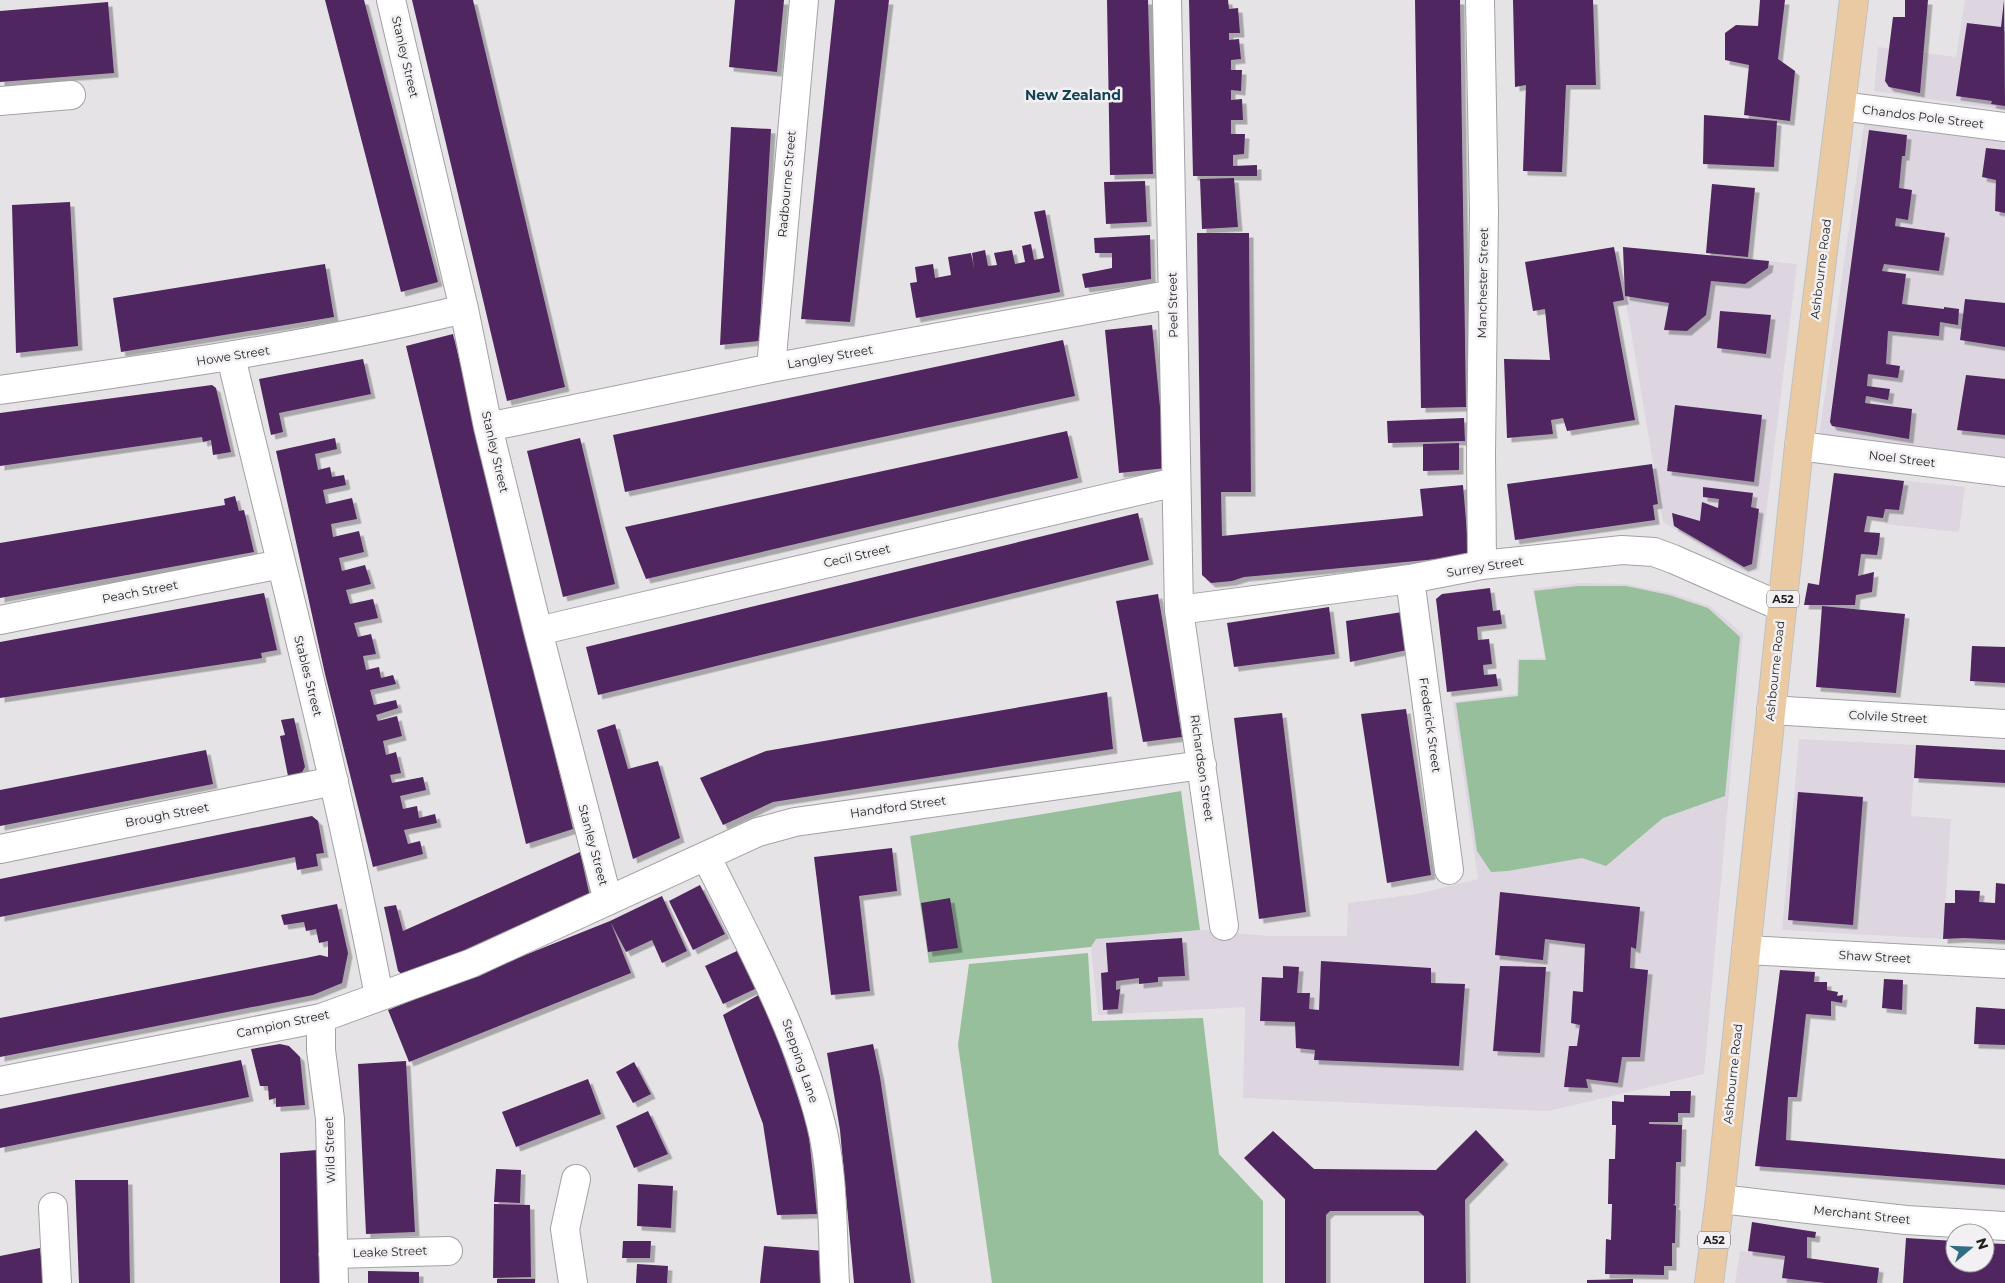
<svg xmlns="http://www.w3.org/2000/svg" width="2005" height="1283" font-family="Montserrat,sans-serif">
<defs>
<filter id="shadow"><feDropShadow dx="4.5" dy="4.5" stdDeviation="0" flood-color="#0004"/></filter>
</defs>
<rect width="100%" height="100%" fill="#e6e3e7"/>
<path fill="#ddd6e0" d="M 1965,0 L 2005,0 L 2005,110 L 1874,91 L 1878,47 L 1956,57 Z
M 1865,118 L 2005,139 L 2005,460 L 1819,436 Z
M 1623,247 L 1797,264 L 1759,570 L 1748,573 L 1732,566 L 1663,522 L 1625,296 Z
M 1834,473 L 1965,487 L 1959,532 L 1885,524 L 1885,512 L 1883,518 L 1867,516 L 1866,524 L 1828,519 Z
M 1578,583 L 1626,584 L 1671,593 L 1710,606 L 1743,634 L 1704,1074 L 1549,1111 L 1243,1098 L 1245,1007 L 1098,1015 L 1091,947 L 1096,939 L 1200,930 L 1269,936 L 1347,936 L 1348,903 L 1417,894 L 1478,879 L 1453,702 L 1517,694 L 1517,659 L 1545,658 L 1533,589 Z
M 1799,739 L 1916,745 L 1911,816 L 1951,819 L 1943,939 L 1782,930 Z
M 1740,1251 L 1879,1268 L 1877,1283 L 1735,1283 Z"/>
<path fill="#98bf9c" d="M 1578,586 L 1626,586 L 1669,595 L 1708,608 L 1740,637 L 1725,796 L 1663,818 L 1606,866 L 1582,858 L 1508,871 L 1491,872 L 1477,851 L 1456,703 L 1518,696 L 1519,660 L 1546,660 L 1534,591 Z
M 1181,791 L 1200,930 L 1096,939 L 1091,947 L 929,963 L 910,836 Z
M 1088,953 L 1092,1021 L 1203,1018 L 1219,1154 L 1263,1201 L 1263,1283 L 992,1283 L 958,1045 L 969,964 Z"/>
<path fill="#50255f" filter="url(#shadow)" d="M 325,0 L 364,0 L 438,282 L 401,292 Z
M 412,0 L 473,0 L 565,387 L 507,401 Z
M 735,0 L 784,0 L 777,72 L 729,67 Z
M 835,0 L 889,0 L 850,322 L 801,319 Z
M 1107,0 L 1148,0 L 1153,174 L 1110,175 Z
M 1189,0 L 1228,0 L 1229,9 L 1238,8 L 1240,33 L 1229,33 L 1229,40 L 1239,39 L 1241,59 L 1231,60 L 1231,70 L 1242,70 L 1241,91 L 1231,90 L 1231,100 L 1242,99 L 1243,120 L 1231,120 L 1231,134 L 1245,134 L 1244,154 L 1233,155 L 1233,166 L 1257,165 L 1257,176 L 1193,176 Z
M 1415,0 L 1460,0 L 1466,407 L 1421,408 Z
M 1513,0 L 1593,0 L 1596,85 L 1566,85 L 1562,172 L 1523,171 L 1526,85 L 1515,87 Z
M 1760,0 L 1785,0 L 1778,59 L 1795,71 L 1790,121 L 1744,115 L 1749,65 L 1725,60 L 1725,33 L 1736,25 L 1758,26 Z
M 1905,0 L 1928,0 L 1920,93 L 1889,87 L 1885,81 L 1893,17 L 1905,17 Z
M 2004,0 L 2005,106 L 1991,104 L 1992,101 L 1956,96 L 1967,23 L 2001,27 Z
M 108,2 L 114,73 L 0,82 L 0,11 Z
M 1704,115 L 1777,121 L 1774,167 L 1703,164 Z
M 731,127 L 771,129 L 759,341 L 720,345 Z
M 1869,130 L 1907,135 L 1905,156 L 1902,156 L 1899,188 L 1912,190 L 1908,220 L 1896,218 L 1895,226 L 1945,233 L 1939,271 L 1884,264 L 1882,271 L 1906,274 L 1902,304 L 1944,309 L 1944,307 L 1959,309 L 1958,325 L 1940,322 L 1939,336 L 1888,331 L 1886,364 L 1900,366 L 1898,378 L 1868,374 L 1867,386 L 1890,389 L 1888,400 L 1866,396 L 1865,403 L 1912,409 L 1909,439 L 1832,426 L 1830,422 Z
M 1986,148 L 2005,150 L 2005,213 L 1995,211 L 1996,180 L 1982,177 Z
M 1234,178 L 1238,227 L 1202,229 L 1200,179 Z
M 1145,181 L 1147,222 L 1106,224 L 1104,182 Z
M 1712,184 L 1755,188 L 1748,257 L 1706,253 Z
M 70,202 L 78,346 L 16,353 L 12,205 Z
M 1045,210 L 1060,292 L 916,318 L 910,283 L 917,282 L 915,267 L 933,264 L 935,278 L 951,275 L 948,257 L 971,253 L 974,268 L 972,253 L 985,250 L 988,266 L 997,265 L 994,253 L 1012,250 L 1015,264 L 1025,262 L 1022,246 L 1031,244 L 1034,260 L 1044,258 L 1034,212 Z
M 1197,233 L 1249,233 L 1251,492 L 1221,492 L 1222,536 L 1423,516 L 1420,489 L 1463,485 L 1469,556 L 1244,577 L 1232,581 L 1211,583 L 1202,575 Z
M 1150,235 L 1151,279 L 1085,288 L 1082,274 L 1112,268 L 1112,253 L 1095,253 L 1094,238 Z
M 1614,247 L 1624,300 L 1613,302 L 1635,420 L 1567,431 L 1563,418 L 1551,420 L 1553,434 L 1507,438 L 1504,359 L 1550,360 L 1545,309 L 1533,311 L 1525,262 Z
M 1623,247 L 1769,261 L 1768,268 L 1745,284 L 1711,281 L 1706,315 L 1687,331 L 1664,330 L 1669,303 L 1625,296 Z
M 325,264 L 334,317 L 121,352 L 113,298 Z
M 1965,299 L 2005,303 L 2005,347 L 1960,340 Z
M 1720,311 L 1771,315 L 1766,354 L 1717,348 Z
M 1152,325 L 1166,468 L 1119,473 L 1105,330 Z
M 453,334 L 573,829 L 526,844 L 406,346 Z
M 1063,340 L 1075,396 L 625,492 L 613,435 Z
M 363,359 L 371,394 L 279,413 L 283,432 L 271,435 L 259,379 Z
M 1966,375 L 2005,379 L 2005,435 L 1957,430 Z
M 212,385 L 216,388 L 231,452 L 213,455 L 211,440 L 203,442 L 202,437 L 0,466 L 0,413 Z
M 1675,405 L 1762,415 L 1754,482 L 1667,471 Z
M 1464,418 L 1465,441 L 1388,443 L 1387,421 Z
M 1067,431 L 1078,478 L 646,579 L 625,527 Z
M 335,438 L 337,449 L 315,454 L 318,470 L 330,467 L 332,477 L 344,475 L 346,485 L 323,490 L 326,504 L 352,498 L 357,519 L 331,524 L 333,537 L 359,531 L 364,552 L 339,558 L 342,571 L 365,565 L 371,584 L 346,590 L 350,604 L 373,599 L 378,618 L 354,623 L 358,637 L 371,634 L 376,654 L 363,656 L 366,670 L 379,667 L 381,678 L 393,675 L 396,684 L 370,690 L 374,705 L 396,700 L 398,708 L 376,715 L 378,721 L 397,716 L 402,736 L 383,741 L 386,755 L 396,752 L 401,773 L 390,775 L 392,783 L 423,777 L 426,790 L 400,796 L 403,809 L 417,806 L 419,818 L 435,814 L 437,823 L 404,830 L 408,844 L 420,841 L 423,854 L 373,867 L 325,674 L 276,451 Z
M 580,438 L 615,584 L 563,597 L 527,451 Z
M 1459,443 L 1459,470 L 1423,471 L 1423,444 Z
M 1652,464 L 1658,504 L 1653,505 L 1655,520 L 1515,540 L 1507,484 Z
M 1834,473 L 1904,481 L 1899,510 L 1885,509 L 1883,518 L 1867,516 L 1864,532 L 1880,533 L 1879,544 L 1877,555 L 1861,554 L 1858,576 L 1874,572 L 1872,592 L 1856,595 L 1855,605 L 1804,605 L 1808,583 L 1819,585 Z
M 1703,487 L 1753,493 L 1751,507 L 1759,509 L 1752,564 L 1744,567 L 1674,526 L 1672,513 L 1700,521 L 1702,502 L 1718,508 L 1719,499 L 1703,497 Z
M 235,496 L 239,511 L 244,510 L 254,552 L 0,598 L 0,543 L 225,505 L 224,499 Z
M 1138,513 L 1149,560 L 598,695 L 586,647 Z
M 1490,588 L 1493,611 L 1500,610 L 1502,624 L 1477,627 L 1478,640 L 1489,639 L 1492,664 L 1483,665 L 1484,675 L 1496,674 L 1498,686 L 1447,692 L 1436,599 L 1442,594 Z
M 264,593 L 277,650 L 261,653 L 262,658 L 0,698 L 0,642 Z
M 1158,594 L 1182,737 L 1143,742 L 1116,601 Z
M 1822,606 L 1905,614 L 1896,693 L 1816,687 Z
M 1329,607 L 1335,654 L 1234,667 L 1227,623 Z
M 1402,612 L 1407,650 L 1350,662 L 1346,621 Z
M 1972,646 L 2005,647 L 2005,683 L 1970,681 Z
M 1107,692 L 1113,749 L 773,802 L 723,825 L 700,778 L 766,751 Z
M 1406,709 L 1431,875 L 1387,883 L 1361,714 Z
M 1282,713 L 1306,912 L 1259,919 L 1234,718 Z
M 294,718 L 305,767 L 301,774 L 288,776 L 280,736 L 285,735 L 281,720 Z
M 615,724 L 628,769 L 658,761 L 680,838 L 633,859 L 597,730 Z
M 1916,745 L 2005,750 L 2005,783 L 1914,778 Z
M 206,750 L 213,784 L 0,826 L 0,790 Z
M 1798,792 L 1863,797 L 1853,925 L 1788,920 Z
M 312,816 L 318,821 L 324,853 L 316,854 L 318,866 L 297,870 L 295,857 L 0,917 L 0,879 Z
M 892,848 L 897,891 L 859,896 L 870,991 L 831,995 L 814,857 Z
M 580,852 L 590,897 L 420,969 L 403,975 L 398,971 L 384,907 L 396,905 L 403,931 Z
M 1996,883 L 2005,884 L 2005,940 L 1964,938 L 1943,939 L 1945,903 L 1955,903 L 1955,890 L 1980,891 L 1979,902 L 1995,903 Z
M 700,885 L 725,934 L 693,950 L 669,901 Z
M 1500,892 L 1640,907 L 1636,949 L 1631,947 L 1630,968 L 1648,970 L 1640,1057 L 1622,1057 L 1618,1083 L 1586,1079 L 1588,1088 L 1564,1087 L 1569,1046 L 1577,1046 L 1580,1025 L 1571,1023 L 1573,991 L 1583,992 L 1585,944 L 1545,939 L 1543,960 L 1495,955 Z
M 662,896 L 687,951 L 662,963 L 652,940 L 626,952 L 611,923 L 631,973 L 409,1062 L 388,1010 L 610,921 Z
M 950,898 L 958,948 L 928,952 L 921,903 Z
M 337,904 L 348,953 L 342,983 L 313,995 L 0,1057 L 0,1018 L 306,958 L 320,955 L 328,957 L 328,941 L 319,943 L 316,929 L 306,931 L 304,922 L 284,925 L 281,915 Z
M 1182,938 L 1185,976 L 1158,977 L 1158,982 L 1139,984 L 1139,978 L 1116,981 L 1116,990 L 1120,989 L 1118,1009 L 1103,1010 L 1101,973 L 1108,972 L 1106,943 Z
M 737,951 L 757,988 L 723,1004 L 705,966 Z
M 1321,961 L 1431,968 L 1431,983 L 1465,984 L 1459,1066 L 1314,1060 L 1315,1050 L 1296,1048 L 1295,1022 L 1260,1021 L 1262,977 L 1283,978 L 1283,966 L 1299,967 L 1297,993 L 1310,993 L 1309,1009 L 1319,1010 Z
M 1500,966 L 1546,967 L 1540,1053 L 1493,1051 Z
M 1780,970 L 1815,972 L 1814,982 L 1827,982 L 1827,990 L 1838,992 L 1837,996 L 1843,995 L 1842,1003 L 1831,1001 L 1831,1016 L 1806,1014 L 1797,1097 L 1788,1097 L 1786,1140 L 2005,1159 L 2005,1185 L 1755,1166 Z
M 1884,979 L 1903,980 L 1902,1010 L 1882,1008 Z
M 762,993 L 808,1127 L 817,1214 L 777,1215 L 763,1124 L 723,1015 Z
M 1976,1007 L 2005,1009 L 2005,1045 L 1974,1044 Z
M 280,1044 L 289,1046 L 300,1057 L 305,1105 L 276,1107 L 276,1098 L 269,1100 L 268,1086 L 260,1086 L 251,1049 Z
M 873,1044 L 880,1077 L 911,1283 L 854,1283 L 840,1130 L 827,1053 Z
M 241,1060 L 249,1097 L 0,1148 L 0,1109 Z
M 406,1061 L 415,1232 L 366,1234 L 358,1064 Z
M 634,1062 L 651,1094 L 633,1103 L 616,1072 Z
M 588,1079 L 601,1114 L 516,1147 L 502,1112 Z
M 1670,1091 L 1691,1091 L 1690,1113 L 1678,1113 L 1678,1122 L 1649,1122 L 1649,1124 L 1682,1125 L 1681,1162 L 1676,1162 L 1675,1204 L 1673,1204 L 1676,1206 L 1675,1243 L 1672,1243 L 1672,1266 L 1664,1266 L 1664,1275 L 1605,1274 L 1606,1239 L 1611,1240 L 1612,1204 L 1608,1204 L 1609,1159 L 1615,1159 L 1616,1125 L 1612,1125 L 1612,1101 L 1624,1102 L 1624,1095 L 1670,1096 Z
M 648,1111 L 668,1154 L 634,1168 L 616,1126 Z
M 1476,1130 L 1504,1160 L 1465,1200 L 1466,1283 L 1424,1283 L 1424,1216 L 1418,1211 L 1330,1211 L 1326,1215 L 1326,1283 L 1285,1283 L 1285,1199 L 1244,1158 L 1273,1131 L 1314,1169 L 1436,1170 Z
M 317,1150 L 322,1283 L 280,1283 L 280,1153 Z
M 496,1169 L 521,1170 L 520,1203 L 494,1202 Z
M 75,1180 L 128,1180 L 130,1283 L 79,1283 Z
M 638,1184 L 673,1186 L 671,1228 L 637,1226 Z
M 494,1204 L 530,1205 L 531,1277 L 493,1278 Z
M 1752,1222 L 1816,1232 L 1815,1238 L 1807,1237 L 1807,1258 L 1879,1268 L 1877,1283 L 1825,1283 L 1782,1278 L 1785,1256 L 1748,1251 Z
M 1906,1238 L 1955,1241 L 1955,1263 L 1985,1263 L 1985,1243 L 2005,1244 L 2005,1283 L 1903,1283 Z
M 623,1241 L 651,1241 L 650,1258 L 622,1258 Z
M 764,1246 L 824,1251 L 821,1283 L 760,1283 Z
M 40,1248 L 44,1283 L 0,1283 L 0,1256 Z
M 637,1264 L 668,1266 L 667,1283 L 636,1283 Z
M 368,1271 L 419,1272 L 419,1283 L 368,1283 Z
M 497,1279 L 535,1279 L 535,1283 L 497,1283 Z
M 1633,1279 L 1633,1283 L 1587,1283 L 1587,1280 Z"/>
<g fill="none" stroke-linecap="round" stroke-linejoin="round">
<defs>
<path id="minor" d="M 391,0 L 464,309 L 488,427 L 538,631 L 608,901
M 1167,0 L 1179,610 L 1224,926
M 1480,0 L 1484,211 L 1481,455 L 1482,565
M 0,101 L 71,95
M 1841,106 L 2005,127
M 231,357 C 282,570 338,781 379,996
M 771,368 L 804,0
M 0,390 C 156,368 311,346 464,309
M 488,427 L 771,368 L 1173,294
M 1799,446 L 2005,472
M 1410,579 L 1449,870
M 1179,610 L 1410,579 L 1482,565 L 1622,550 L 1654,552 L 1673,559 L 1782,607
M 0,620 L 281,564
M 538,631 L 1176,482
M 1771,710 L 2005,724
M 0,849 L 334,781
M 706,856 C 749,943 797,1029 821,1124 C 834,1175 832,1231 835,1283
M 1746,950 L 2005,964
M 321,1018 L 321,1050 L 330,1119 L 334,1283
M 0,1081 L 321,1018 L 472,963 L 758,832 L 795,822 L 1202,765
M 1720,1199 L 1906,1220 L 2005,1226
M 53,1207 L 57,1283
M 333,1254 L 448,1251
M 573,1283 L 565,1229 L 576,1179"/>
<path id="major" d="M 1709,1283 L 1720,1199 L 1799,446 L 1854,0"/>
</defs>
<use href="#minor" stroke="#a3a1a4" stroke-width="30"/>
<use href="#major" stroke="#c0c0c1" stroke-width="30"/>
<use href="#minor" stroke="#fff" stroke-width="28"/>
<use href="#major" stroke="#eacaa3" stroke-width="28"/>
</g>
<g text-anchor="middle" stroke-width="5" stroke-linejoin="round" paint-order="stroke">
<g fill="#f3f0f4" stroke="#5f5e60" stroke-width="1">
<rect x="1767" y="590.5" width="32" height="17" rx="4"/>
<rect x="1698" y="1231.5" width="32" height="17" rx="4"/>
</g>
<g font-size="11" font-weight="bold" fill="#1f1f20">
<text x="1783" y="603">A52</text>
<text x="1714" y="1244">A52</text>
</g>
<g font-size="12" fill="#1f1f20" stroke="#f3f0f4">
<text transform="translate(405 57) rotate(77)" y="4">Stanley Street</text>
<text transform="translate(1923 117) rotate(7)" y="4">Chandos Pole Street</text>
<text transform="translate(787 184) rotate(-85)" y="4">Radbourne Street</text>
<text transform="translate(1821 269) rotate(-83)" y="4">Ashbourne Road</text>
<text transform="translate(1483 283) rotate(-89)" y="4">Manchester Street</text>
<text transform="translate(1173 305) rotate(-91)" y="4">Peel Street</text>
<text transform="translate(233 356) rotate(-9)" y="4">Howe Street</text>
<text transform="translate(830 357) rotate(-10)" y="4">Langley Street</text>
<text transform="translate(495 452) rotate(77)" y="4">Stanley Street</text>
<text transform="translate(1902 459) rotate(7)" y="4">Noel Street</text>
<text transform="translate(857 556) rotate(-13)" y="4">Cecil Street</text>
<text transform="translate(1485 567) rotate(-9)" y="4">Surrey Street</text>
<text transform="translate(140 592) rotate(-11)" y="4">Peach Street</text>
<text transform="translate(1775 671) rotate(-84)" y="4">Ashbourne Road</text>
<text transform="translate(308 676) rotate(76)" y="4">Stables Street</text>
<text transform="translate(1888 717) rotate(3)" y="4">Colvile Street</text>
<text transform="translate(1430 725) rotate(82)" y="4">Frederick Street</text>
<text transform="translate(1202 768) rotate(82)" y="4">Richardson Street</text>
<text transform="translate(898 807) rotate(-8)" y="4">Handford Street</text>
<text transform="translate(167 815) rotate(-11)" y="4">Brough Street</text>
<text transform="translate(593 845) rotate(75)" y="4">Stanley Street</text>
<text transform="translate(1875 957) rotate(3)" y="4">Shaw Street</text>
<text transform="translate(283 1024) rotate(-12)" y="4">Campion Street</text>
<text transform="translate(800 1061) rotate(71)" y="4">Stepping Lane</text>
<text transform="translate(1733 1074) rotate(-84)" y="4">Ashbourne Road</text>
<text transform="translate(330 1150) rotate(-92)" y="4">Wild Street</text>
<text transform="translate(1862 1215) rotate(6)" y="4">Merchant Street</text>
<text transform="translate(390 1252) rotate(-2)" y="4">Leake Street</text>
</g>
<g font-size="14" font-weight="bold" fill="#114255" stroke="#f3f0f4">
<text x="1073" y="100">New Zealand</text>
</g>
</g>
<g transform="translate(1970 1248) rotate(71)"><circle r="24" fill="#f3f0f4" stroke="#9e9c9f"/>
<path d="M0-4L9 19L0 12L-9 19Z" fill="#326d85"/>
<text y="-8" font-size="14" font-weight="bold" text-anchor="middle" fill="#1f1f20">N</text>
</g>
</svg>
